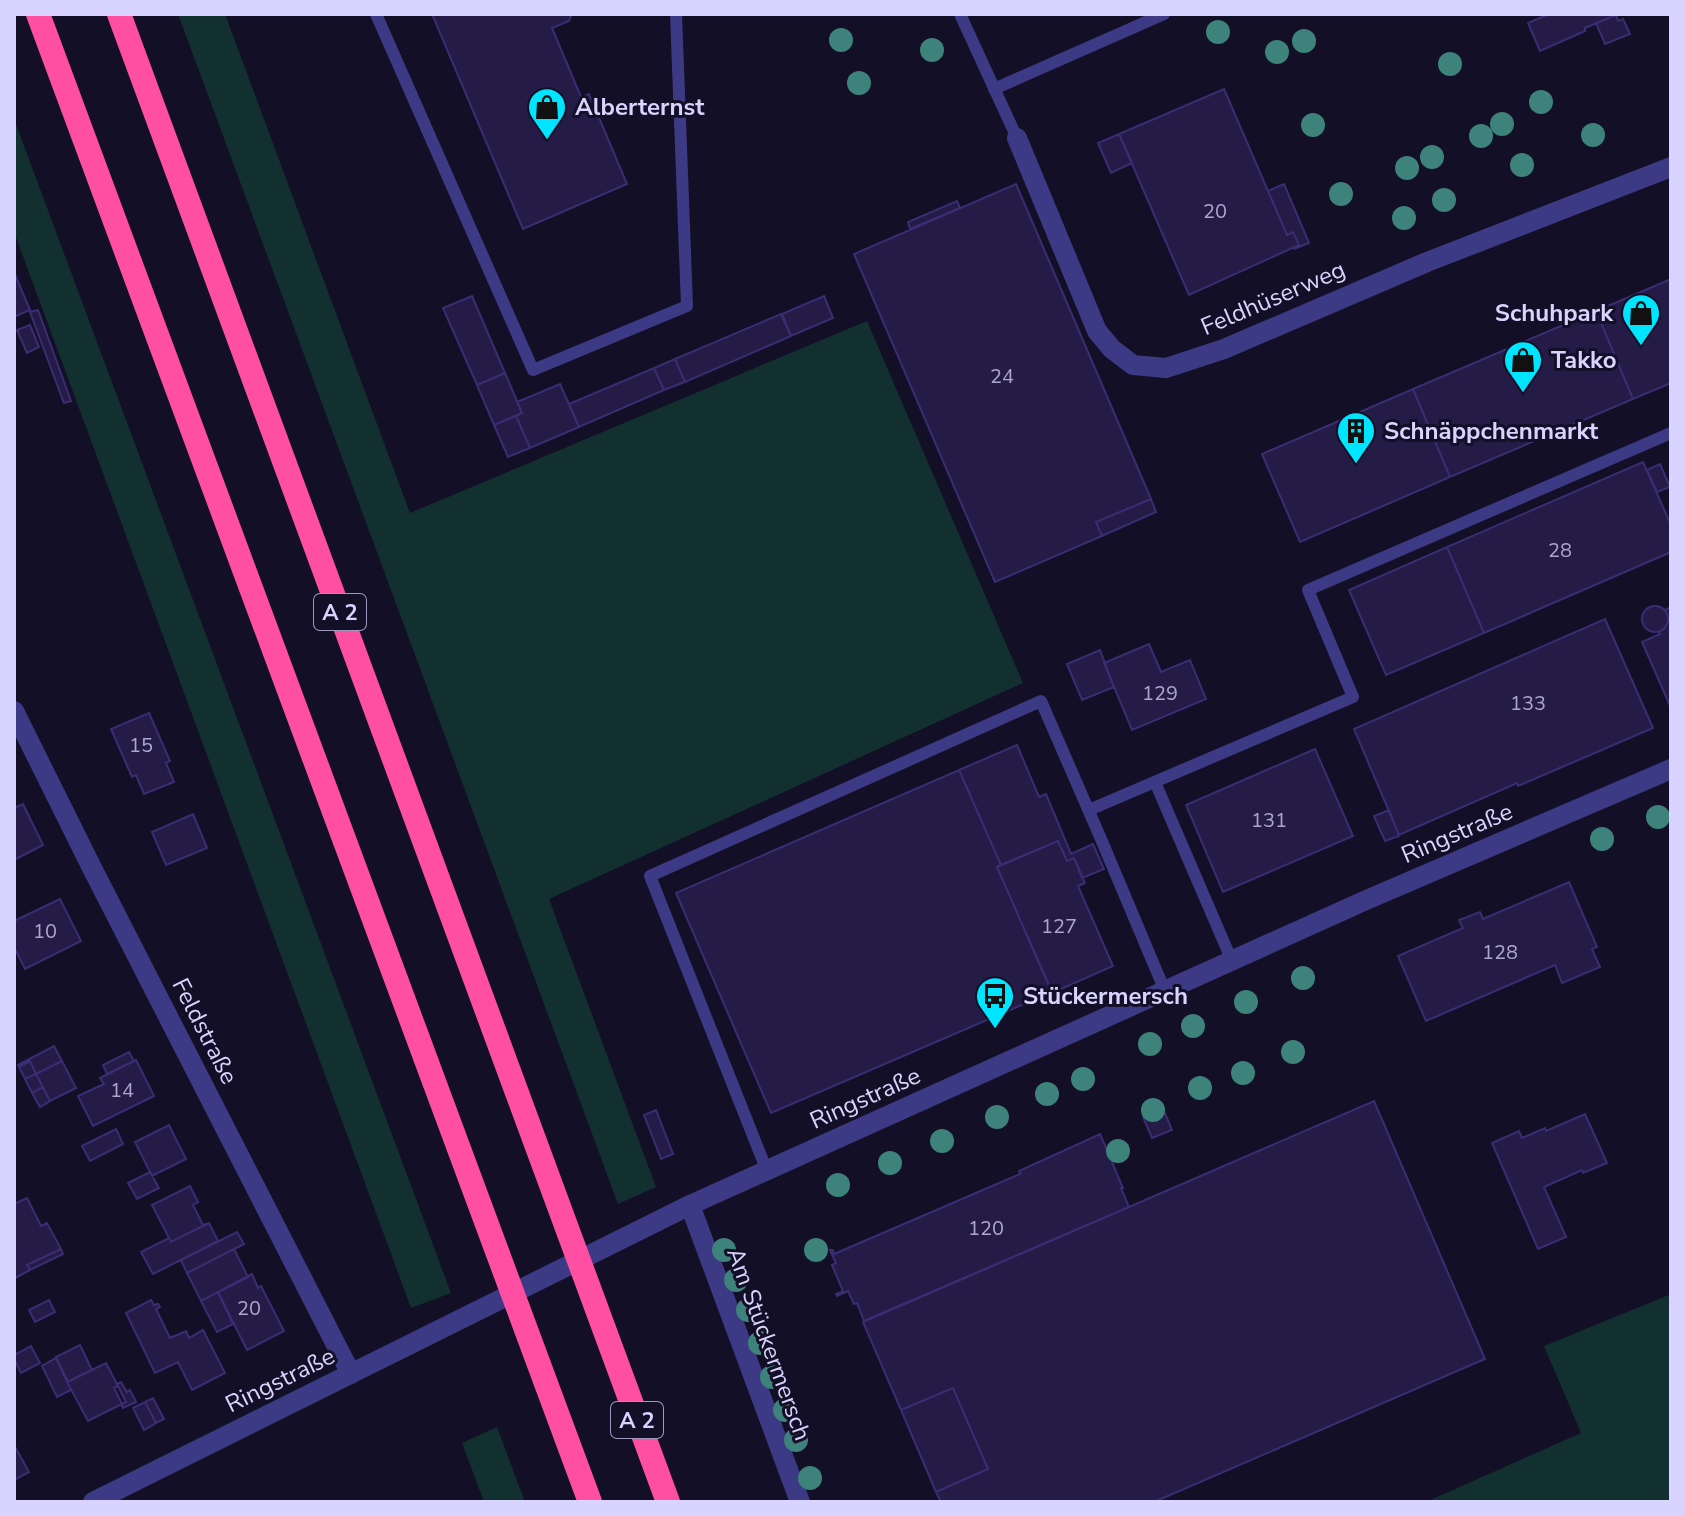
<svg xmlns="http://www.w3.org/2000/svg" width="1685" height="1516" font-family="'Nunito Sans',sans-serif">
<rect width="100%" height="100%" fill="#130f26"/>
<path fill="#12302f" d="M 178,14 L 225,14 L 410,513 L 867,321 L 1023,683 L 549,899 L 656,1187 L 618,1204 Z
M 14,119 L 451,1293 L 411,1308 L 14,232 Z
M 1671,1294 L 1671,1502 L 1426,1502 L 1581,1433 L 1544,1346 Z
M 497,1427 L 525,1502 L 484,1502 L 462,1443 Z"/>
<path fill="#241b47" stroke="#3b2d73" stroke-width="2" d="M 432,14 L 572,14 L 569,21 L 552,28 L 581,97 L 589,94 L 627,184 L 523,229 Z
M 1549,14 L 1615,14 L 1616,15 L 1585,28 L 1585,31 L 1540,51 L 1528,23 Z
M 1616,15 L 1618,21 L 1623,19 L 1630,34 L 1605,44 L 1596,23 Z
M 1224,89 L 1287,235 L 1293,232 L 1299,245 L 1189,295 L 1119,134 Z
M 1119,134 L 1132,163 L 1111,173 L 1098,143 Z
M 1016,184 L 1151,499 L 1096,522 L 1102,536 L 995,582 L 854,254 Z
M 1284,184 L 1309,243 L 1294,249 L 1299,245 L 1293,232 L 1287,235 L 1268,191 Z
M 957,201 L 960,208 L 910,229 L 908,222 Z
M 14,272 L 30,310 L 14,317 Z
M 1671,279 L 1671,383 L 1633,399 L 1596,311 Z
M 472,296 L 505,373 L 477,385 L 443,308 Z
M 824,296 L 833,318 L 791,336 L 782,314 Z
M 38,310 L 71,401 L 64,403 L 30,312 Z
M 1596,311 L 1633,399 L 1450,477 L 1413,389 Z
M 781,314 L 791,336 L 685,382 L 675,359 Z
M 30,325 L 39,347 L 27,353 L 17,330 Z
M 675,359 L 685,382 L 664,390 L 654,368 Z
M 654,368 L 664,390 L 579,427 L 569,404 Z
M 505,373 L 522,413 L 494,425 L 477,385 Z
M 560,384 L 579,427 L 530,448 L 516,416 L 522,413 L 517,402 Z
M 1413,389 L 1450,477 L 1300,542 L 1262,454 Z
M 516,416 L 530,448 L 508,457 L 494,425 Z
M 1643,462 L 1671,525 L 1671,552 L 1484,633 L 1447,547 Z
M 1660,464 L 1670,487 L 1657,492 L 1647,470 Z
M 1151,499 L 1156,512 L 1102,536 L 1096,522 Z
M 1447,547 L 1484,633 L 1386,675 L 1349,590 Z
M1642 619a13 13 0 1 1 26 0a13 13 0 1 1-26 0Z
M 1671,607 L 1671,708 L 1642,642 L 1660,634 L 1659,632 L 1664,629 L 1669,620 L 1665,610 Z
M 1605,619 L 1653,728 L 1518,786 L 1517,783 L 1399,835 L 1354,729 Z
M 1149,644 L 1161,672 L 1190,660 L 1206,699 L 1132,730 L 1104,663 Z
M 1100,650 L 1114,687 L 1082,700 L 1067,664 Z
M 149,713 L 170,761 L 166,763 L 174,782 L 144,794 L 136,775 L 132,777 L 111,729 Z
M 1017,745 L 1039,797 L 1046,794 L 1071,854 L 1093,844 L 1104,869 L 1082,878 L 1074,858 L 1067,861 L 1058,841 L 1001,865 L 959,770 Z
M 1315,749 L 1353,836 L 1223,892 L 1186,805 Z
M 959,770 L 1001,865 L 997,867 L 1052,992 L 771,1113 L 676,893 Z
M 23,804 L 43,845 L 14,860 L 14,808 Z
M 1389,810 L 1399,836 L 1385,841 L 1374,816 Z
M 193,814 L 207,848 L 166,865 L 152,832 Z
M 1058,841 L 1067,861 L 1074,858 L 1085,883 L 1078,886 L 1113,966 L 1052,993 L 997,867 Z
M 1569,882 L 1597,947 L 1592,949 L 1600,967 L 1562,983 L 1555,965 L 1426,1021 L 1398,956 L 1463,928 L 1459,920 L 1480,912 L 1483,919 Z
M 60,899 L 81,941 L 25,969 L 14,947 L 14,921 Z
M 54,1046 L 62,1061 L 36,1074 L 30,1061 L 19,1067 L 18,1065 Z
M 129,1052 L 134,1061 L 107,1074 L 103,1065 Z
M 136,1060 L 154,1096 L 93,1126 L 78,1096 L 104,1084 L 100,1078 Z
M 30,1061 L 36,1074 L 25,1079 L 19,1067 Z
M 62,1061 L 76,1088 L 50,1101 L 36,1074 Z
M 36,1074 L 43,1087 L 32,1093 L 25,1079 Z
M 43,1087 L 50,1101 L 40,1107 L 32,1093 Z
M 1374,1101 L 1485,1359 L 1154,1502 L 941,1502 L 936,1492 L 988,1469 L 953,1388 L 901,1410 L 863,1322 Z
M 1163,1109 L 1172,1130 L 1152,1138 L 1143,1117 Z
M 656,1110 L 673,1154 L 661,1159 L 644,1115 Z
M 1585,1114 L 1607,1163 L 1583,1173 L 1582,1170 L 1544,1187 L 1566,1237 L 1538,1249 L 1492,1143 L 1519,1131 L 1522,1138 L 1545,1128 L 1546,1131 Z
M 169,1125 L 186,1159 L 152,1176 L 135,1142 Z
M 116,1129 L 123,1144 L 90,1161 L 82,1146 Z
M 1100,1134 L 1123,1188 L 1121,1188 L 1129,1207 L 864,1321 L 857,1303 L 854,1304 L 848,1291 L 837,1296 L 836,1294 L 843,1291 L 832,1265 L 836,1263 L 830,1250 L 833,1250 L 834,1254 L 1020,1174 L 1019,1171 Z
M 150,1172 L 159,1188 L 137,1199 L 128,1183 Z
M 190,1186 L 198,1202 L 193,1205 L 203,1225 L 207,1224 L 171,1242 L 152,1205 Z
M 27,1198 L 41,1226 L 47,1223 L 61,1249 L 27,1265 L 30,1270 L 15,1278 L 14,1204 Z
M 209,1223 L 218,1241 L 153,1274 L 141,1252 L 169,1238 L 171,1242 Z
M 237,1232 L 244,1244 L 187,1273 L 181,1260 Z
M 61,1249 L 63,1254 L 30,1270 L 27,1265 Z
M 234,1249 L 248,1277 L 201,1301 L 187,1273 Z
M 252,1274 L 258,1288 L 261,1286 L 284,1331 L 247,1350 L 218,1292 Z
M 218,1292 L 233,1324 L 217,1332 L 201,1301 Z
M 49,1300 L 55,1312 L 35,1322 L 29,1310 Z
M 151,1300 L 154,1305 L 158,1304 L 160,1307 L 156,1309 L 170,1338 L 186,1331 L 189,1338 L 203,1330 L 225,1373 L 192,1390 L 178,1362 L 155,1373 L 126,1313 Z
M 80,1345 L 92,1370 L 68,1382 L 56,1357 Z
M 31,1346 L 40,1363 L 21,1373 L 14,1359 L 14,1355 Z
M 56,1358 L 71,1390 L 57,1397 L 42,1366 Z
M 106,1363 L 118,1386 L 114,1388 L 122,1404 L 88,1421 L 67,1382 Z
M 121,1382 L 127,1392 L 130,1390 L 136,1402 L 123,1408 L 121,1404 L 126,1402 L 117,1384 Z
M 953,1388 L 988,1469 L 936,1492 L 901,1410 Z
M 153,1398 L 164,1419 L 156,1423 L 145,1402 Z
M 145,1402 L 156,1423 L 144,1430 L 133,1408 Z
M 14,1445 L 29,1472 L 14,1480 Z"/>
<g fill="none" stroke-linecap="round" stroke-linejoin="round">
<path stroke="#3d3a85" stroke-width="12" d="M 376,14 L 533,370 L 687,306 L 676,14
M 960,14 L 1017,138
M 994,89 L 1164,14
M 1155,782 L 1232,961
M 1089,810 L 1353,697 L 1308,590 L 1671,433
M 767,1171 L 650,876 L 1041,701 L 1101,839 L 1165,991"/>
<path stroke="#3d3a85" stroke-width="20" d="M 1017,138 L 1097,331 L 1112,349 L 1133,365 L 1166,368 L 1224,349 L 1427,262 L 1671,167
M 14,711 L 92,868 L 351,1374
M 690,1205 L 800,1502
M 93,1502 L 690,1205 L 1364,901 L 1671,769"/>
<path stroke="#ff4fa3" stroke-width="24" d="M 38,14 L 590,1502
M 119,14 L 668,1502"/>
</g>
<g fill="#3d827b">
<circle cx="1218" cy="32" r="12"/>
<circle cx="841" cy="40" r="12"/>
<circle cx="1304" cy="41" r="12"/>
<circle cx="932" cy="50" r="12"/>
<circle cx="1277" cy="52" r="12"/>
<circle cx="1450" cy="64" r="12"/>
<circle cx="859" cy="83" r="12"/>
<circle cx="1541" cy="102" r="12"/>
<circle cx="1502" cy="124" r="12"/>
<circle cx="1313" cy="125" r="12"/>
<circle cx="1593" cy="135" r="12"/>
<circle cx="1481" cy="136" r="12"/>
<circle cx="1432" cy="157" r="12"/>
<circle cx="1522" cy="165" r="12"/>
<circle cx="1407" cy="168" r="12"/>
<circle cx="1341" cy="194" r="12"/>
<circle cx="1444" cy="200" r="12"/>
<circle cx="1404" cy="218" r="12"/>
<circle cx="1658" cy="817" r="12"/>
<circle cx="1602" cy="839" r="12"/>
<circle cx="1303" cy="978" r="12"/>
<circle cx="1246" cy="1002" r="12"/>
<circle cx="1193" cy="1026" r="12"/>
<circle cx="1150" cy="1044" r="12"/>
<circle cx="1293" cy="1052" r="12"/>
<circle cx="1243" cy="1073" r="12"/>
<circle cx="1083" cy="1079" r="12"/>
<circle cx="1200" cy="1088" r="12"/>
<circle cx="1047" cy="1094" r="12"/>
<circle cx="1153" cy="1110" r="12"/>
<circle cx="997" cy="1117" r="12"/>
<circle cx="942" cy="1141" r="12"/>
<circle cx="1118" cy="1151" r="12"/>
<circle cx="890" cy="1163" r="12"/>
<circle cx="838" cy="1185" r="12"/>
<circle cx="724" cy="1250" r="12"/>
<circle cx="816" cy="1250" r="12"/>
<circle cx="736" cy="1280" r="12"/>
<circle cx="748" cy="1310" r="12"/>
<circle cx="760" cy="1343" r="12"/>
<circle cx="772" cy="1377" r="12"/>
<circle cx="785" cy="1410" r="12"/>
<circle cx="796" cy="1440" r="12"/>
<circle cx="810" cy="1478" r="12"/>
</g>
<defs>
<symbol id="shop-pin" viewBox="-11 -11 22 30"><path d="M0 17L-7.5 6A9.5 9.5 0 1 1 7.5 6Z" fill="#00e5ff" stroke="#130f26"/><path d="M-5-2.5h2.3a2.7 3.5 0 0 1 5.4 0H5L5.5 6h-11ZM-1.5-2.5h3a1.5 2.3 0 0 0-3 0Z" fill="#111"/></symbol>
<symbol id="building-pin" viewBox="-11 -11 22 30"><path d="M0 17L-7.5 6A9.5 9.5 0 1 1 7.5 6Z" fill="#00e5ff" stroke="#130f26"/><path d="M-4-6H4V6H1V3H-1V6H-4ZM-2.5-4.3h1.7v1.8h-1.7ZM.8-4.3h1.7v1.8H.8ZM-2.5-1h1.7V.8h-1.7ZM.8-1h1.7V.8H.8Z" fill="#111"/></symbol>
<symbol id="bus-pin" viewBox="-11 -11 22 30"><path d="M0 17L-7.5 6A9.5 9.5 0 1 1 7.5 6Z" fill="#00e5ff" stroke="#130f26"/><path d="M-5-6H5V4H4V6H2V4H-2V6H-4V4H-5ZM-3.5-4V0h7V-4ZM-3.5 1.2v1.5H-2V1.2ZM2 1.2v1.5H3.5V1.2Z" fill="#111"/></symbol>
</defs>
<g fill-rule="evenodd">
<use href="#shop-pin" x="525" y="85" width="44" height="60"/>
<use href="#shop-pin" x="1619" y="291" width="44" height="60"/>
<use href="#shop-pin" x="1501" y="338" width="44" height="60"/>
<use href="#building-pin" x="1334" y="409" width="44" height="60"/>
<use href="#bus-pin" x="973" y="974" width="44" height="60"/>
</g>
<g text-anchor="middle" stroke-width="6" stroke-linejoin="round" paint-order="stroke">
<g font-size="20" fill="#aca6d1">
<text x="1215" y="218">20</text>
<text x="1002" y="383">24</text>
<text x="1560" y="557">28</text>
<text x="1160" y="700">129</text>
<text x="1528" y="710">133</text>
<text x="141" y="752">15</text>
<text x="1269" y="827">131</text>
<text x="1059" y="933">127</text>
<text x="45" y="938">10</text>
<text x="1500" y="959">128</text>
<text x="122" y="1097">14</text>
<text x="986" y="1235">120</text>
<text x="249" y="1315">20</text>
</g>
<g fill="#130f26" stroke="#9e99be" stroke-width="2">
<rect x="314" y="594" width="52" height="36" rx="6"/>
<rect x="611" y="1402" width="52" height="36" rx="6"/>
</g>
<g font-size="22" font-weight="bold" fill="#d9d4ff">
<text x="340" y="620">A 2</text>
<text x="637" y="1428">A 2</text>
</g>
<g font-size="24" font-weight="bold" fill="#d9d4ff" stroke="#130f26" text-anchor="start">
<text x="575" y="115">Alberternst</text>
<text x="1613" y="321" text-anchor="end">Schuhpark</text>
<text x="1551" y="368">Takko</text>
<text x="1384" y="439">Schnäppchenmarkt</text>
<text x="1023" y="1004">Stückermersch</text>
</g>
<g font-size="24" fill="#d9d4ff" stroke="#130f26">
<text transform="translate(1273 298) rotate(-23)" y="8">Feldhüserweg</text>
<text transform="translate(1457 833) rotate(-23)" y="8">Ringstraße</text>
<text transform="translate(205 1031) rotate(63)" y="8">Feldstraße</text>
<text transform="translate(865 1098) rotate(-24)" y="8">Ringstraße</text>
<text transform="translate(769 1344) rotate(70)" y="8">Am Stückermersch</text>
<text transform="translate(280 1380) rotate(-26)" y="8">Ringstraße</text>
</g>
</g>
<rect width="1685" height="1516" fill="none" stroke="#d9d4ff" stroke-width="32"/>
</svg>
